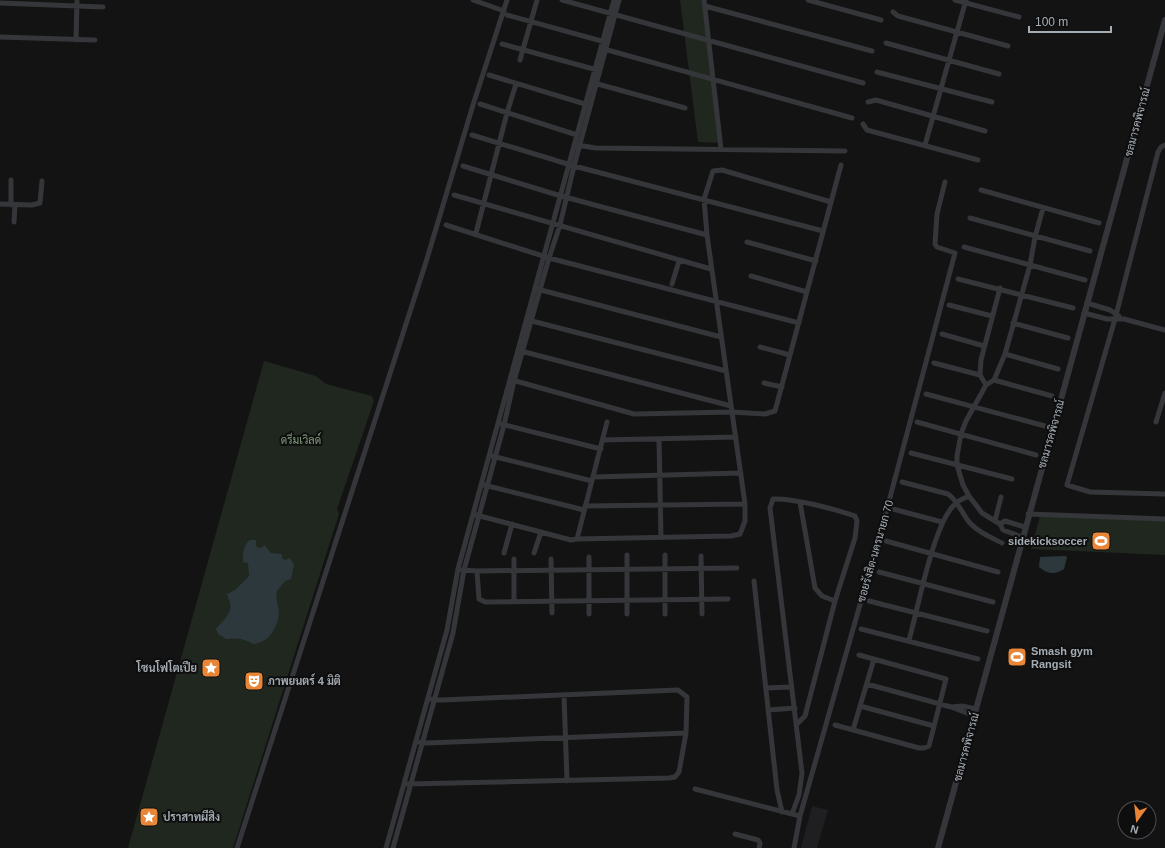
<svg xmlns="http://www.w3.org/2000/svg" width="1165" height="848" font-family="Helvetica,Sarabun,sans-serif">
<rect width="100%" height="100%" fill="#131314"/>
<path fill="#1f1f21" d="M 812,806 L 828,810 L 817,848 L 801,848 Z"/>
<path fill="#20271f" d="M 680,0 L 705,0 L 722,143 L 698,142 Z
M 264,361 L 316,376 L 326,384 L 372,396 L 374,401 L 337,509 L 339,514 L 233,848 L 128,848 Z
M 1040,516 L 1165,521 L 1165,555 L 1031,549 Z"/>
<path fill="#2d383c" d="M 250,540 L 256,540 L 256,546 L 258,548 L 263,547 L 264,545 L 271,553 L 282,554 L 282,558 L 285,560 L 290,558 L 294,565 L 291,579 L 285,581 L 277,591 C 275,599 279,606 279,614 C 277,629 268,643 253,644 C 243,638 237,638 226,639 L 218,634 L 216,629 C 221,622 233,614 230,603 C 229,600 228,597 227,594 L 235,590 L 249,576 L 248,563 L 243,562 C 243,554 243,545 250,540 Z
M 1065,556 L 1067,557 L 1064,569 C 1055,575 1047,574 1039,567 L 1040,557 Z"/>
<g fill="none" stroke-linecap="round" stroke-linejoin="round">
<path stroke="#343639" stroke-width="5" d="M 473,0 L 504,11
M 562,0 L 863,83
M 704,0 L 721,149
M 808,0 L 881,20
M 955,0 L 1019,17
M 0,3 L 103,7
M 705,6 L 872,51
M 893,12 L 898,16 L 1008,46
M 507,15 L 605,42
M 0,37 L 95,40
M 76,40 L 77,0
M 886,43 L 999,74
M 502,44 L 597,70
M 604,49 L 852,118
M 520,60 L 537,0
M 877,72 L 992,102
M 489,75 L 585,104
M 594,83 L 685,108
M 868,102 L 876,100 L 985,131
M 480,104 L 577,135
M 863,124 L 867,130 L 978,160
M 472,135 L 574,166 L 823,231
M 577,145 L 596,148 L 845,151
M 925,145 L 966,0
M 1165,145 L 1161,147 L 1158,152 L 1115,319 L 1067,485 L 1090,492 L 1165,494
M 463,166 L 561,196 L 707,235
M 981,190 L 1099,223
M 454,195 L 711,269
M 0,204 L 32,205 L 40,203 L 42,181
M 11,205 L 11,180
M 970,218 L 1090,251
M 14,222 L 15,205
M 446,225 L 549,258 L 799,323
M 476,233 L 507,113 L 516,84
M 747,242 L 816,261
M 964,247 L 1085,280
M 751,276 L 807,292
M 958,279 L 1073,308
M 672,284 L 679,261
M 537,289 L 721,337
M 1087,303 L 1110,310 L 1119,316
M 949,305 L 992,316
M 1084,313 L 1107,319 L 1124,319 L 1165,330
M 528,320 L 726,371
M 1013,323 L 1068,338
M 942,334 L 984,346
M 760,347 L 790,355
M 521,351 L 731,406
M 1005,354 L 1058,369
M 934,363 L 980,375
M 512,380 L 634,414 L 732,412 L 765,414 L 775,411 L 841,165
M 994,380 L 1052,396
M 764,383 L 782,387
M 986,385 L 980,375 L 981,360 L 1000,288
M 926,394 L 1045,426
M 917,422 L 1036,455
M 1156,422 L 1165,393
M 501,424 L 601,449
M 659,439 L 661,537
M 603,440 L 736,437
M 911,453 L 1012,479
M 492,456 L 592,481
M 593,477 L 741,473
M 902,482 L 948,494 C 957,500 962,513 969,522 C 978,532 990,537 1002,543
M 484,485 L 584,510
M 800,502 L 815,588 L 822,596 L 835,601
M 585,506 L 745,504
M 893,509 L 942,522
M 1028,514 L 1165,519
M 476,515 L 571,540 L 577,539 L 607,422
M 995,521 L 1001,497
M 1000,524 L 1005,521 L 1025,527
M 1022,537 L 1003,530 L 1000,524 L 982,513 L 969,496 L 963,485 L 957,465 L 957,456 L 961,434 L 966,421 L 986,385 L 994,380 L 1005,354 L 1030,265 L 1035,237 L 1043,208
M 577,539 L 731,536 L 740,534 L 745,521 L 745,504 L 707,235 L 704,199 L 713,171 L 722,170 L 831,202
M 886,541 L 998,572
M 504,553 L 512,524
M 534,553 L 541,532
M 627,555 L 627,614
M 701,556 L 702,614
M 589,557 L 589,614
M 514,559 L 514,602
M 551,559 L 552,613
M 462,570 L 477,571 L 737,568
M 477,571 L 479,599 L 485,602 L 728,599
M 879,572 L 993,602
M 754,581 L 777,790 L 782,812
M 869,601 L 987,631
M 665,614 L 665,555
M 861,629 L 978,659
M 909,640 C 918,609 933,524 955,504 C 959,500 964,498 969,496
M 867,684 L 951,707 L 975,716
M 766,688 L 791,687
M 564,695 L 567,781
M 860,706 L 934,726
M 951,707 L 962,706 L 976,709
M 768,710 L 795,708
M 835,725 L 919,748 L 924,748 L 929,746 L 946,679 L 859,655
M 853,730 L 874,659
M 418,742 L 427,743 L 686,733
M 407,784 L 669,778 L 675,777 L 679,772 L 686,733 L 687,697 L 678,690 L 442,700 L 430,699
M 695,789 L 800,816
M 792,814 L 799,795 L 802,773 L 770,508 L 773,499 C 794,498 834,509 855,516 L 857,521 L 855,538 L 835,601 L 805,716 L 797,724
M 735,834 L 758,840 L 760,843 L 759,848
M 237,848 L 426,262 L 473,105 L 507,0
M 386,848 L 447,630 L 458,569 L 614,0
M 393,848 L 453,633 L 464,570 L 504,425 L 514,381 L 549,258 L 560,225 L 574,166 L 619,0
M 794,848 L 800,816 L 884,520 L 955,253 L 937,247 L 935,244 L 937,214 L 945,182"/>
<path stroke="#343639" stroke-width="6" d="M 938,848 L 1165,20"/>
</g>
<defs>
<symbol id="stadium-square" viewBox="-11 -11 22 22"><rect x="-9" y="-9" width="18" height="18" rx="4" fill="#e88536" stroke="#0e0e0f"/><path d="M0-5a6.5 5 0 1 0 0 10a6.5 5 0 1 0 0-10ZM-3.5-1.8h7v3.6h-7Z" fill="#fff"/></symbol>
<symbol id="sight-square" viewBox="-11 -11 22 22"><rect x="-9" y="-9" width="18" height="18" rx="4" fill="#e88536" stroke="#0e0e0f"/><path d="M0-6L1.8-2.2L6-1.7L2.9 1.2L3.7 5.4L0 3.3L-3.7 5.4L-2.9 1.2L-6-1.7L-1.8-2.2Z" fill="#fff"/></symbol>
<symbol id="theatre-square" viewBox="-11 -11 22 22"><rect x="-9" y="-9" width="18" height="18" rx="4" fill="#e88536" stroke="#0e0e0f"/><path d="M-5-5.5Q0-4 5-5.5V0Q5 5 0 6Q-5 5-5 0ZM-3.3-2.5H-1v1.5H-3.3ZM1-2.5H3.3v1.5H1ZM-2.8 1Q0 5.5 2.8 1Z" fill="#fff"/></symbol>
</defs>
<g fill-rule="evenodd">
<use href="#stadium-square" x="1090" y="530" width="22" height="22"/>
<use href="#stadium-square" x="1006" y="646" width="22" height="22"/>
<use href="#sight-square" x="200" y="657" width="22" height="22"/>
<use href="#theatre-square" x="243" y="670" width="22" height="22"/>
<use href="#sight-square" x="138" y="806" width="22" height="22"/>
</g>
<g text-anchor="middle" stroke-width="4" stroke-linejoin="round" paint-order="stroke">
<g font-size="11" fill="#a5adb4" stroke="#0e0e0f">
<text transform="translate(1137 122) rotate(-75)" y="4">ชลมารคพิจารณ์</text>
<text transform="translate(1051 434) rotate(-74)" y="4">ชลมารคพิจารณ์</text>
<text transform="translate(875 551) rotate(-74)" y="4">ซอยรังสิต-นครนายก 70</text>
<text transform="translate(966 747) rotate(-75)" y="4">ชลมารคพิจารณ์</text>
</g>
<g font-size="11" fill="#829e7d" stroke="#0e0e0f">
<text x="301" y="444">ดรีมเวิลด์</text>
</g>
<g font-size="11" font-weight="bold" fill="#a5adb4" stroke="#0e0e0f" text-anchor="start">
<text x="1087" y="545" text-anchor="end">sidekicksoccer</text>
<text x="1031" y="655">Smash gym<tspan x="1031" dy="13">Rangsit</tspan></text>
<text x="197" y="672" text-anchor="end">โซนโฟโตเปีย</text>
<text x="268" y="685">ภาพยนตร์ 4 มิติ</text>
<text x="163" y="821">ปราสาทผีสิง</text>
</g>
</g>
<g transform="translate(1137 820) rotate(195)"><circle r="19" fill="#0e0e0f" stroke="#4a4e51"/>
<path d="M0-3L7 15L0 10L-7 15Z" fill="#e88536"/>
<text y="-6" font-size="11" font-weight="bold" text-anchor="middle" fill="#a5adb4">N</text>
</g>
<path d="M1029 26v6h82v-6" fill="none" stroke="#a5adb4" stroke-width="2"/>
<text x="1035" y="26" font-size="12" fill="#a5adb4" stroke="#0e0e0f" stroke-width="3" paint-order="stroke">100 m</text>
</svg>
